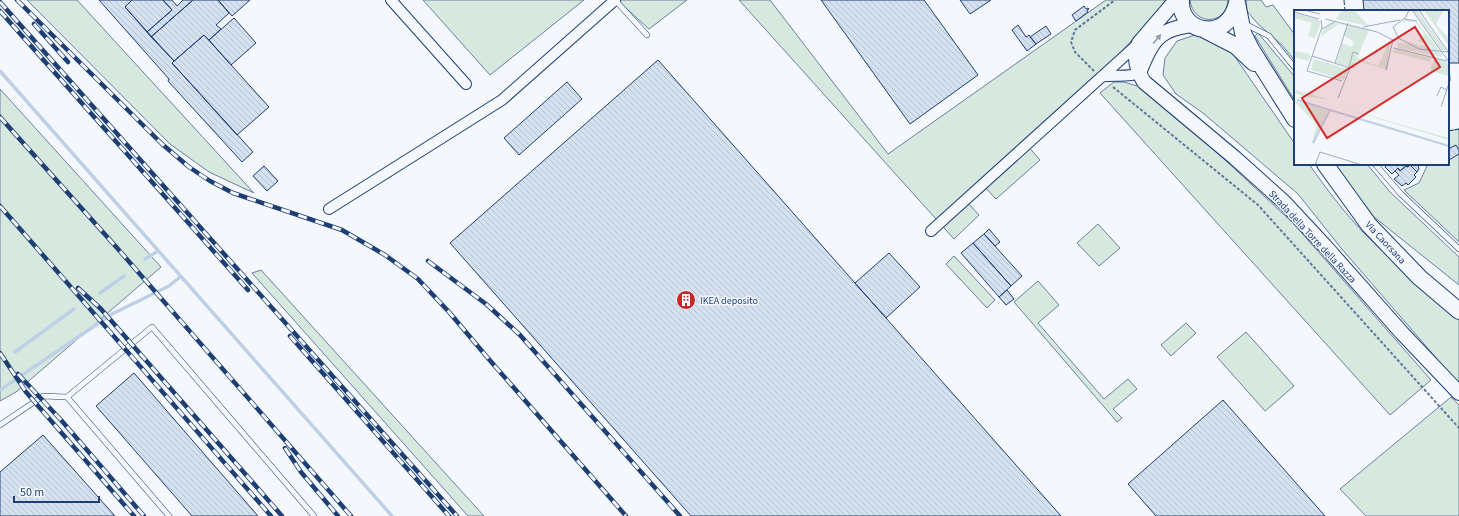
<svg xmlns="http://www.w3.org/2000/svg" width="1459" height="516" font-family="'Source Sans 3',sans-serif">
<defs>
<pattern id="building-back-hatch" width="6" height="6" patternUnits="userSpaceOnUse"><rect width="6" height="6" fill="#d5e0f0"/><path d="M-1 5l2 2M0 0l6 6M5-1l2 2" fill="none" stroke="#b6c1d1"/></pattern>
</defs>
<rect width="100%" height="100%" fill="#f4f7fb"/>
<path fill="#d7e8df" stroke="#687fa3" d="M 27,0 L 77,0 L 254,193 L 209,172 L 170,144 Z
M 423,0 L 584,0 L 490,75 Z
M 617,0 L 687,0 L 649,29 Z
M 739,0 L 770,0 L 888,154 L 1106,0 L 1166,0 L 1154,16 L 1087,89 L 1026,144 L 1040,160 L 996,199 L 982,184 L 965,200 L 979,215 L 954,239 Z
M 1190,0 L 1228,0 C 1226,26 1193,26 1190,0 Z
M 1246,0 L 1261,0 L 1266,7 L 1273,5 L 1295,35 L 1295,61 L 1282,45 L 1258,24 L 1247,11 Z
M 1258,33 L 1295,77 L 1295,101 L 1255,36 Z
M 1195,35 L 1211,40 L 1233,54 L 1295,144 L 1295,164 L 1309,164 C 1325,187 1343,211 1363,232 C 1393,262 1426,290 1459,318 L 1459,382 L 1451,375 L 1341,248 L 1298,194 L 1203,113 L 1176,94 L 1163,75 L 1165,58 L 1177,41 Z
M 1114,82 L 1124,82 L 1144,88 L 1210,146 L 1293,223 L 1431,380 L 1390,415 L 1100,93 Z
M 0,89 L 161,267 L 16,392 L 0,401 Z
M 1459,129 L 1459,242 L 1404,190 L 1419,183 L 1427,166 L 1424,164 L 1448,164 L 1448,131 Z
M 1334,164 L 1367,164 L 1390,192 L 1459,257 L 1459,285 L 1374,217 Z
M 1098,224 L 1120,248 L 1099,266 L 1077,243 Z
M 954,256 L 995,300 L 987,308 L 946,264 Z
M 261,270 L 484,516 L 468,516 L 252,273 Z
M 1038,281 L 1059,305 L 1038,323 L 1104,399 L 1128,379 L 1137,389 L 1113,409 L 1122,418 L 1117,422 L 1014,302 Z
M 1186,323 L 1196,333 L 1171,356 L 1161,345 Z
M 1246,332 L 1294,386 L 1265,411 L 1217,357 Z
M 1451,397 L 1459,405 L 1459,516 L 1366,516 L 1340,489 Z"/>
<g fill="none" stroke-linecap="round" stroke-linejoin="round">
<path stroke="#bed0e5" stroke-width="3.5" d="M 0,71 L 392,516
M 145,259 L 158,251
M 100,293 L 124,276
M 15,352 L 74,309
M 0,390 L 112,314 L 169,286 L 180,277"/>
</g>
<path fill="url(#building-back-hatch)" stroke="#1d3f73" d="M 99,0 L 132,0 L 125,7 L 174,61 L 172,63 L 253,152 L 242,162 L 168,81 L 169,79 Z
M 132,0 L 163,0 L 172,10 L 147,32 L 125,7 Z
M 163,0 L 172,0 L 177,6 L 183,0 L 193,0 L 151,37 L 147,32 L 172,10 Z
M 193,0 L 218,0 L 229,13 L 216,25 L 221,29 L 209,40 L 204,35 L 174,61 L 151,37 Z
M 218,0 L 250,0 L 232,16 Z
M 821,0 L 924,0 L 978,75 L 910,124 Z
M 960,0 L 991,0 L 970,14 Z
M 1363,0 L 1459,0 L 1459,63 L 1449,63 L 1450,81 L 1448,82 L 1448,11 L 1364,11 Z
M 1084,6 L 1086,9 L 1088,8 L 1089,9 L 1087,10 L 1088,12 L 1076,21 L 1072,15 Z
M 234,18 L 256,43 L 231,65 L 209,40 Z
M 1018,25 L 1026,37 L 1029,35 L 1036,44 L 1027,51 L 1012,30 Z
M 1046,26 L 1051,34 L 1036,44 L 1030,37 Z
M 204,35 L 269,107 L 237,135 L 172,63 Z
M 658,60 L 855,283 L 1061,516 L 691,516 L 450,243 Z
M 567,82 L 582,99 L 519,155 L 504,138 Z
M 1456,145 L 1459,150 L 1459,154 L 1449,160 L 1448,149 Z
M 1387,164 L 1410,164 L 1410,165 L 1408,167 L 1406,166 L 1400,171 L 1398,168 L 1392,174 L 1385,167 Z
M 1411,164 L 1418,165 L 1419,169 L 1417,172 L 1410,165 Z
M 1410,165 L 1417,172 L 1414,175 L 1416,177 L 1408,185 L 1406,183 L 1402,186 L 1394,179 L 1399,175 L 1395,171 L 1398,168 L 1400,171 L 1406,166 L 1408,167 Z
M 264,166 L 278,181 L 267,191 L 253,176 Z
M 989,229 L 1000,242 L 995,246 L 984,234 Z
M 984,234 L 1022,276 L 1011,286 L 973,243 Z
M 973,243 L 1011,286 L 999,297 L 961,253 Z
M 889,253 L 920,287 L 886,318 L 855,283 Z
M 1007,290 L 1014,299 L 1006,305 L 999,297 Z
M 134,373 L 258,516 L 192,516 L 96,406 Z
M 1223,400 L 1325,516 L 1156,516 L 1128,484 Z
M 43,435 L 115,516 L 0,516 L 0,472 Z"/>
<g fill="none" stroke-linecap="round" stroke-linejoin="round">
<defs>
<path id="lane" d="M 615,0 L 647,35
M 1245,24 L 1269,36 L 1295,68
M 1375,164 L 1401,194 L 1459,249
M 0,425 L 43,396 L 67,397
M 169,516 L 67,397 L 152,327 L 314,516"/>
<path id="street" d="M 391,0 L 466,84
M 1101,77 C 1113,74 1128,78 1139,73
M 329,209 L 502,100 L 615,0
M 931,231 L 1139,43"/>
<path id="secondary" d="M 1176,0 L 1139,43 C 1133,57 1136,69 1144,82 L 1235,158 L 1284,202 L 1325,246 L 1402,333 L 1459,393
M 1139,73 C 1151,42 1158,28 1194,25"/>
<path id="primary" d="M 1181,0 C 1179,34 1228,43 1237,3
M 1237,3 L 1243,33 L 1251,49 L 1295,119
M 1203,29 L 1236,46 L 1254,63
M 1325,164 L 1369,225 L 1419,277 L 1459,311"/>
</defs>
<use href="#lane" stroke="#1d3f73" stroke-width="6"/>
<use href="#street" stroke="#1d3f73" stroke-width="12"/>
<use href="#secondary" stroke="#1d3f73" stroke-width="16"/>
<use href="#primary" stroke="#1d3f73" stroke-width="18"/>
<path stroke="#5e769c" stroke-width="2" stroke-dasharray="3 2" stroke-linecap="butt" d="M 1094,71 L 1075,52 L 1071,42 L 1075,30 L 1115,0
M 1113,87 L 1258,205 L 1459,428"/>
<use href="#lane" stroke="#f4f7fb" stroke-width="5"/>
<use href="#street" stroke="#f4f7fb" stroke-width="10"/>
<use href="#secondary" stroke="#f4f7fb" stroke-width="14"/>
<use href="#primary" stroke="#f4f7fb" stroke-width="16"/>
<defs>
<path id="rail" d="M 17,0 L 162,144 L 189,167 L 210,181 L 233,193 L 342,230 L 385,255 L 418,279 L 449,312 L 487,357 L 626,516
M 0,2 L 457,516
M 0,11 L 248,290
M 34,24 L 68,62
M 0,117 L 118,249 L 351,516
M 0,206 L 271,516
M 428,261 L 486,304 L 520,335 L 680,516
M 78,288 L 101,309 L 282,516
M 290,336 L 449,516
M 0,353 L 26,392 L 134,516
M 18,374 L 61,420 L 144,516
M 285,448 L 301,472 L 338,516"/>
</defs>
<use href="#rail" stroke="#1d3f73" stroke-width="4.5"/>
<use href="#rail" stroke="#f4f7fb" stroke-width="3" stroke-dasharray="9" stroke-linecap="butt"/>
<path stroke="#1d3f73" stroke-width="1" stroke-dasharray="5 2" stroke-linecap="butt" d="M 1344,0 L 1345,11
M 1448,131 L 1459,129"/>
</g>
<defs><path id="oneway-solid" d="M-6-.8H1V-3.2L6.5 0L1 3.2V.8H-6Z"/></defs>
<use fill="#889bb7" href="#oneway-solid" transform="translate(1157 39) rotate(-50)"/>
<defs>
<symbol id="building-disc" viewBox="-11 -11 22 22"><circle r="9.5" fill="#c62828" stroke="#f4f7fb"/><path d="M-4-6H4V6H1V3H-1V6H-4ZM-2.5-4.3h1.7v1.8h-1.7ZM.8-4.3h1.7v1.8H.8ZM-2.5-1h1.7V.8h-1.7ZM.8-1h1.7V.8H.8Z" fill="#fff"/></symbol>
</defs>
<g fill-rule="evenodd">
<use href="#building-disc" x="675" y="289" width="22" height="22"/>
</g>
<g text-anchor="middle" stroke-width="3" stroke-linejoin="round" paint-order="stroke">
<g font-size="10" fill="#1d3f73" stroke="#f4f7fb">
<text transform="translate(1313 236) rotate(47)" y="4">Strada della Torre della Razza</text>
<text transform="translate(1386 242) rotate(47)" y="4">Via Caorsana</text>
</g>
<g font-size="10" fill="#1d3f73" stroke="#f4f7fb" text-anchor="start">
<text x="700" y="304">IKEA deposito</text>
</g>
</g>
<g transform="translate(1294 10)">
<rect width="155" height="155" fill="#f4f7fb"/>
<path d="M 48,0 L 60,0 L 75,16 L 42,9 ZM 119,0 L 123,0 L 152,40 L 147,40 ZM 130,0 L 149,0 L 142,14 L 155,29 L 155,36 ZM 0,3 L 23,9 L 27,12 L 21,28 L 14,26 L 18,13 L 0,8 ZM 112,9 L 123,12 L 145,40 L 125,38 L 107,29 L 125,35 L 140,37 L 123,31 L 131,24 L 121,12 L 107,11 ZM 39,13 L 42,13 L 75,20 L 63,48 L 84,56 L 97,27 L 94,60 L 63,51 L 60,58 L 42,53 L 48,33 L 58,37 L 60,32 L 50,26 L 52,16 L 45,14 L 26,27 L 31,18 ZM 103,32 L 147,42 L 148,47 L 104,38 ZM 101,39 L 137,48 L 136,52 L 98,42 ZM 0,41 L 16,44 L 15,51 L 0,47 ZM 140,48 L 151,51 L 155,55 L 155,66 L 136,61 ZM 20,49 L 54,59 L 50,70 L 17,60 ZM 2,80 L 37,90 L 8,86 L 1,83 ZM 0,91 L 34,100 L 20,134 L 18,133 L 23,115 ZM 41,96 L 155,128 L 155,130 L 115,118 Z" fill="#d7e8df"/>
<path fill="none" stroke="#bed0e5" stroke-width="2" d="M 3,90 L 155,136M 19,133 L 36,100"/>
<path fill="none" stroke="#9eadc5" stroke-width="1" d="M 10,0 L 26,4M 118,0 L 155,52M 125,0 L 155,43M 0,2 L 25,9M 31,9 L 83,22 L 99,30M 110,9 L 123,11M 27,10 L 28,17 L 13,61 L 48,71M 69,17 L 106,10M 28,19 L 42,11M 104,27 L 99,17 L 112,7 L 115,0M 104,28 L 125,39 L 155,42M 100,38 L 153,51M 18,46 L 56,58 L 44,88M 41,53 L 54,13M 55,57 L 59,42 L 65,44M 92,60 L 99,30M 143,86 L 147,77 L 153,80M 147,97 L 155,73M 21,155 L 26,142 L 68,155"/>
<path fill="#d62828" fill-opacity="0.15" stroke="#d62828" stroke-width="2" d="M 121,17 L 146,57 L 33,128 L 8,88 Z"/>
<rect width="155" height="155" fill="none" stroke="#1d3f73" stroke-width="2"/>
</g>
<path d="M14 496v6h85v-6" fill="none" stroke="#1d3f73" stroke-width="2"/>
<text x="20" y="496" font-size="12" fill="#1d3f73" stroke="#f4f7fb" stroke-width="3" paint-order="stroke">50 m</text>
</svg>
